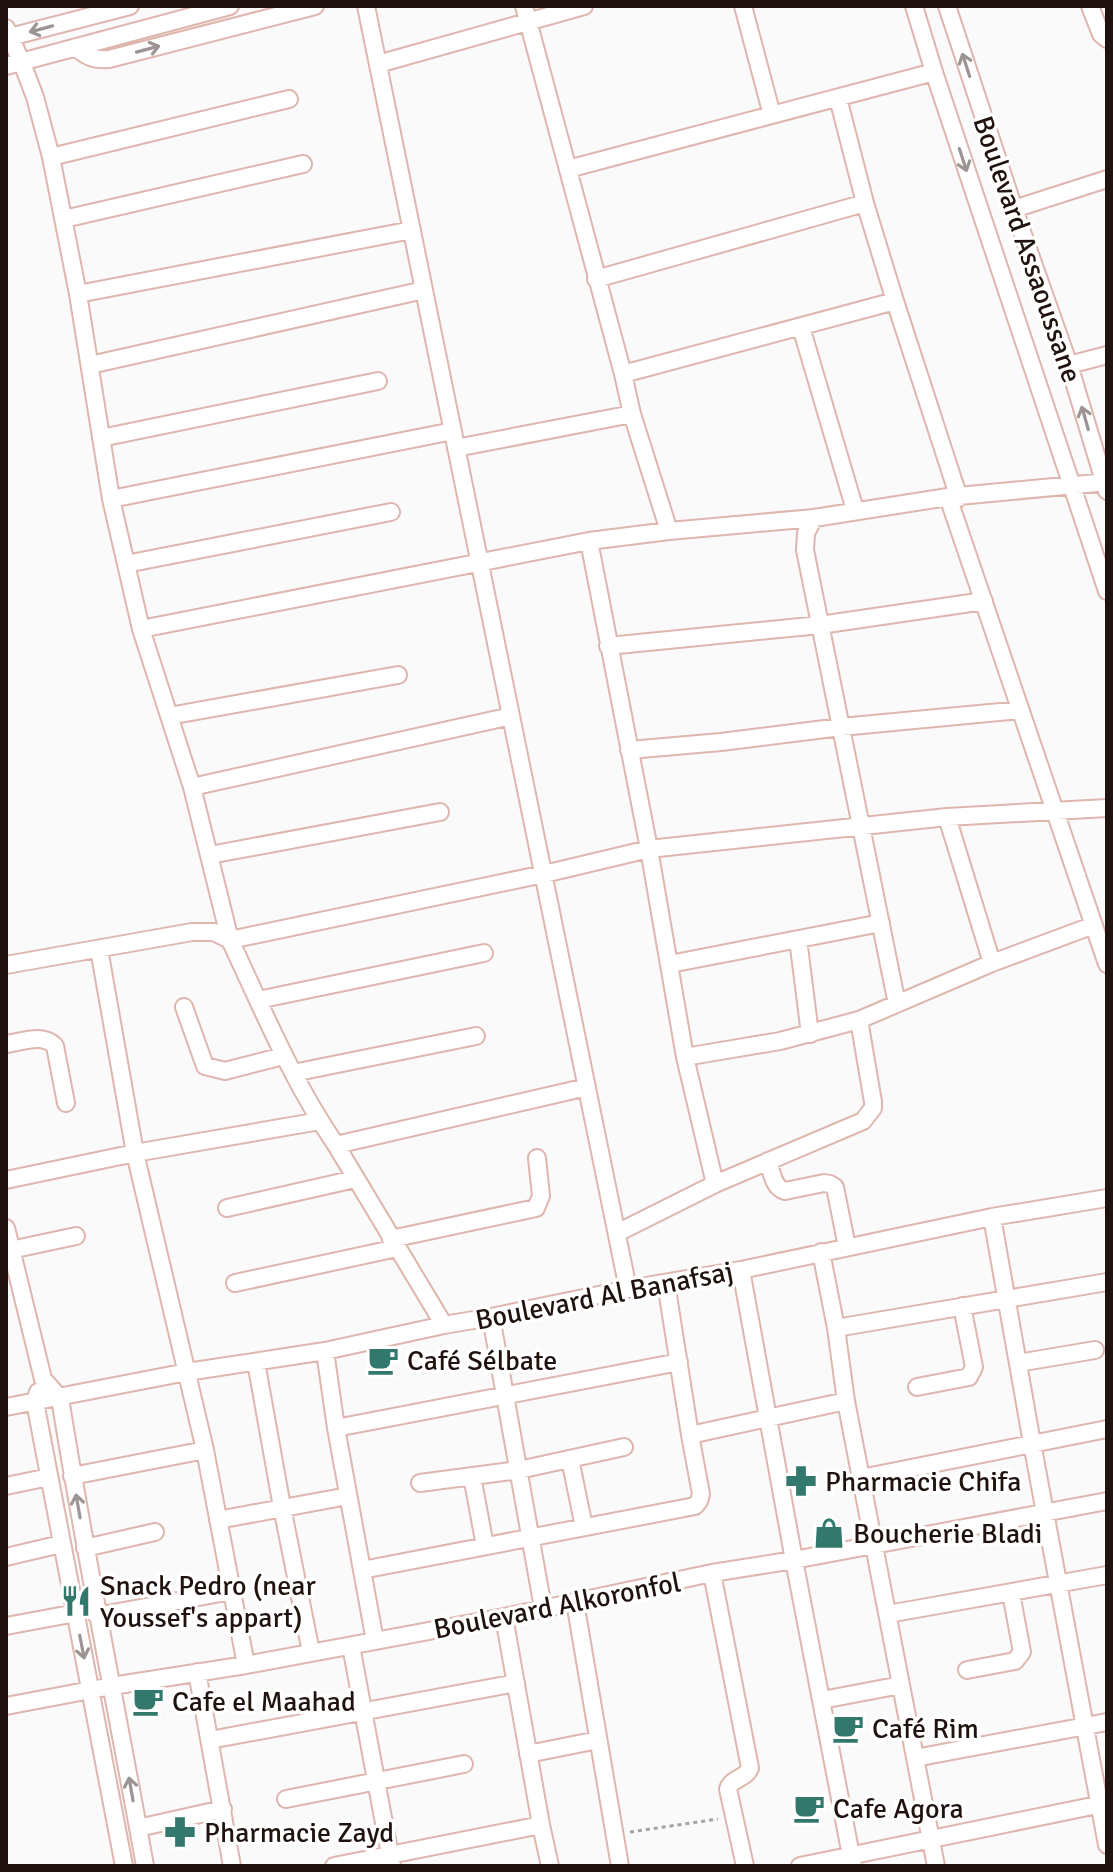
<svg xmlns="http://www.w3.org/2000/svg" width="1113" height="1872" font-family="Signika,sans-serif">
<rect width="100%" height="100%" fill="#fafafa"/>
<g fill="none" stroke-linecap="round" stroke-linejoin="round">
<defs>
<path id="minor" d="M 366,6 L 628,1289
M 524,6 L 623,374 L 632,414 L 669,531
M 743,6 L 772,115
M 914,6 L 934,72 L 1107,591
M 947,6 L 1014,209 L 1069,365 L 1107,491
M 1090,6 L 1101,34 L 1107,39
M 6,28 L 22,63 L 35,97 L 51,157 L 78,294 L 111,499 L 141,629 L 192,787 L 230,940 L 544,874 L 649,849 L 947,817 L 1107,808
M 6,38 L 130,6
M 76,47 C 86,57 94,60 109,59 L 315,6
M 378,64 L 584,6
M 6,66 L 230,6
M 838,98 L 865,203 L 895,301 L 959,498
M 51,157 L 289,99
M 568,169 L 934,72
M 1014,209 L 1107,179
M 64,219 L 303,164
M 596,279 L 865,203
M 78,294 L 412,230
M 801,327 L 855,510
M 90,365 L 424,290
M 1069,365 L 1107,355
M 623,374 L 895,301
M 101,438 L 378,381
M 456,448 L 632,414
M 948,497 L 1107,964
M 111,499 L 453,431
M 814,518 L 806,533 L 805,550 L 897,1004
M 589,541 L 649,849 L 685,1057 L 715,1184
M 126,564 L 391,512
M 141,629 L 589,541 L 669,531 L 814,518 L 948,497 L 1107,482
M 608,646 L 820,625 L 984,601
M 169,716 L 398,675
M 629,750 L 721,742 L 841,727 L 1020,710
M 192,787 L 511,716
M 947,817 L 992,963
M 210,855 L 440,812
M 798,939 L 810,1034
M 99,949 L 135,1153 L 205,1450 L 246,1665
M 670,964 L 881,923
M 6,965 L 192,932 L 214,932 L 230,940 C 263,1010 292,1081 336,1145 L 444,1325
M 258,1000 L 484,953
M 184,1007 L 205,1066 L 225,1071 L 283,1056
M 6,1044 C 22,1042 43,1033 55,1046 L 66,1103
M 685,1057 L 780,1041 L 859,1020 L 992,963 L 1094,925
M 293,1073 L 476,1036
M 336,1145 L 587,1087
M 768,1161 C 772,1172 773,1188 785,1191 L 824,1183 L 830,1184 L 835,1187 L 847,1247
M 6,1180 L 135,1153 L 320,1121
M 227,1208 L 355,1179
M 992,1217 L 1032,1443 L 1107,1845
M 6,1228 L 43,1379 L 60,1398 C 85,1555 117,1710 145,1866
M 617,1233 L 715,1184 L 863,1121 L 873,1108 L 873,1102 L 859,1020
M 391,1239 L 536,1208 L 541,1196 L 537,1158
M 6,1251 L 76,1236
M 821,1252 L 836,1328 L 846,1401 L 936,1866
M 741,1270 L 794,1560 L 853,1866
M 235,1283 L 397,1248
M 491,1317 L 543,1608
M 836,1328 L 1107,1282
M 325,1351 L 336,1428 L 375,1641
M 256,1362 L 282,1507 L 311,1652
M 1018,1363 L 1095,1350
M 917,1387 L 969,1377 L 974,1367 L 962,1306
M 38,1392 L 35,1402 L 124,1866
M 6,1407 L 187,1372 L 325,1351 L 444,1325 L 491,1317 L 628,1289 L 741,1270 L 992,1217 L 1107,1198
M 336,1428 L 679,1362
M 690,1435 L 846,1401
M 570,1459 L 584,1527
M 72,1476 L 205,1450
M 472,1476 L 485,1546
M 861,1478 L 1107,1429
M 420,1483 L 519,1470 L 624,1447
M 6,1486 L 49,1477
M 218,1520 L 348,1496
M 85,1548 L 155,1532
M 6,1557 L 61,1544
M 362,1570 L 695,1506 L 699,1501 L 701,1494 L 690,1435 L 666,1283
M 712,1573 L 750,1768 C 746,1779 731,1778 728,1789 L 745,1866
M 575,1602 L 620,1866
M 888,1614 L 1107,1575
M 97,1616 L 231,1591
M 504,1617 L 541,1825 L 550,1866
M 6,1626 L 76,1613
M 351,1646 L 392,1866
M 967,1670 L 1015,1661 L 1022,1652 L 1011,1593
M 197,1672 L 232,1866
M 822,1700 L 901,1685
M 6,1706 L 112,1686 L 246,1665 L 504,1617 L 712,1573 L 794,1560 L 1107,1501
M 210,1740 L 516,1683
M 528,1754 L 598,1740
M 915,1758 L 1107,1722
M 286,1799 L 464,1764
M 138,1828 L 223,1809
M 334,1866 L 541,1825
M 800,1866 L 1107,1803"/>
</defs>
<use href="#minor" stroke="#deb6ae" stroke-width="20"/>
<path stroke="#a7a1a0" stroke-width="3" stroke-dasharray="4 4" stroke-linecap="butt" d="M 630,1832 L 718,1819"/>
<use href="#minor" stroke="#fff" stroke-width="16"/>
</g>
<defs><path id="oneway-shaft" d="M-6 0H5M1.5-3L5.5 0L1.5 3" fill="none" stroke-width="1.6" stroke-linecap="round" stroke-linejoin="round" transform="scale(2)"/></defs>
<g stroke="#9b9493">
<use href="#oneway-shaft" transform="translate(41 29) rotate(165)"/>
<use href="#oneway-shaft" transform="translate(148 49) rotate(-15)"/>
<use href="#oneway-shaft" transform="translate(966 65) rotate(-108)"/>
<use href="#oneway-shaft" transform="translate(963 160) rotate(72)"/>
<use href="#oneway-shaft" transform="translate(1085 418) rotate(-106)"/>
<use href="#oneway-shaft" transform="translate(78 1506) rotate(-100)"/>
<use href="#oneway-shaft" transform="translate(82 1647) rotate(79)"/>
<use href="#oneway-shaft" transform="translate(131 1789) rotate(-100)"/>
</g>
<defs>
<symbol id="cafe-bare" viewBox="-9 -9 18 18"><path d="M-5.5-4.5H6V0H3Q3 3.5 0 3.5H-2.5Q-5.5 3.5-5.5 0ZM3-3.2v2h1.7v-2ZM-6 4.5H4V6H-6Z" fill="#33786d" stroke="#fff" stroke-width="2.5" paint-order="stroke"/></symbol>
<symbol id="pharmacy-bare" viewBox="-9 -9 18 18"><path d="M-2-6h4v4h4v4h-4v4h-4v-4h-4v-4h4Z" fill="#33786d" stroke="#fff" stroke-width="2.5" paint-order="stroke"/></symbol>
<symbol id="shop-bare" viewBox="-9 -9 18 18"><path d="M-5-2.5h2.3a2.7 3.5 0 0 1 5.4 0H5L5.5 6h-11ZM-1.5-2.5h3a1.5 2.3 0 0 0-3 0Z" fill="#33786d" stroke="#fff" stroke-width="2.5" paint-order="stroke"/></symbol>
<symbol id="restaurant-bare" viewBox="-9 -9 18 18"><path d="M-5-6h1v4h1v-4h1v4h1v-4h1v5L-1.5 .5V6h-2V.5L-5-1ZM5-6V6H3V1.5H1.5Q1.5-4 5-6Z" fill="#33786d" stroke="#fff" stroke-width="2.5" paint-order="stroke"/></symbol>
</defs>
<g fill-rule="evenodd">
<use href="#cafe-bare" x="361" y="1338" width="44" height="44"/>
<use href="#pharmacy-bare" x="779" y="1459" width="44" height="44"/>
<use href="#shop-bare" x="807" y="1511" width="44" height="44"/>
<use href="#restaurant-bare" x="54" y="1579" width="44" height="44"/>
<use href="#cafe-bare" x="126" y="1679" width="44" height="44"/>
<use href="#cafe-bare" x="826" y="1706" width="44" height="44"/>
<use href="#cafe-bare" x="787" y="1786" width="44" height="44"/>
<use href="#pharmacy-bare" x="158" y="1810" width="44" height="44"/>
</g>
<g text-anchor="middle" stroke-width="7" stroke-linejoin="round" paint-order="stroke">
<g font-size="28" fill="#20120f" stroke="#fff">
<text transform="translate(1028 249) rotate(71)" y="10">Boulevard Assaoussane</text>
<text transform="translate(604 1295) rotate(-11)" y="10">Boulevard Al Banafsaj</text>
<text transform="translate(557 1605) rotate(-11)" y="10">Boulevard Alkoronfol</text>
</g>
<g font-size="28" fill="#20120f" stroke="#fff" text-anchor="start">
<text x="407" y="1370">Café Sélbate</text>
<text x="825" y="1491">Pharmacie Chifa</text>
<text x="853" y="1543">Boucherie Bladi</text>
<text x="100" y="1595">Snack Pedro (near<tspan x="100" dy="32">Youssef's appart)</tspan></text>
<text x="172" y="1711">Cafe el Maahad</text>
<text x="872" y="1738">Café Rim</text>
<text x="833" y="1818">Cafe Agora</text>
<text x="204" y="1842">Pharmacie Zayd</text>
</g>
</g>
<rect width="1113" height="1872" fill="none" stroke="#20120f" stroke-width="16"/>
</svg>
